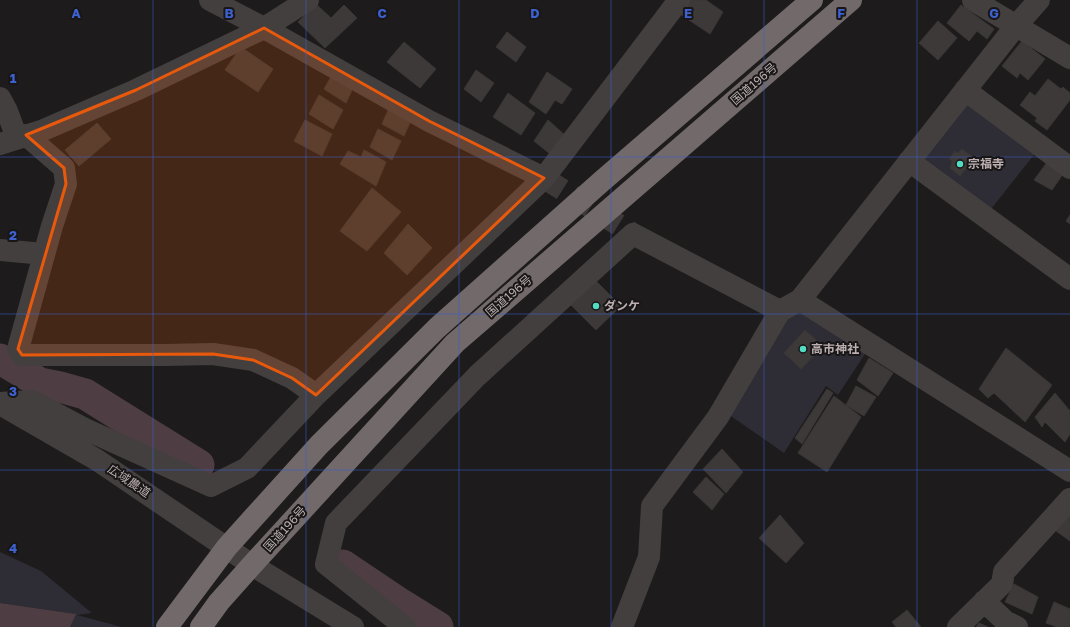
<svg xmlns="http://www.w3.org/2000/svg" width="1070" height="627" font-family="'Golos Text','Noto Sans JP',sans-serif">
<rect width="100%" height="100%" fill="#1d1b1b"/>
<path fill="#2e2c34" d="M 963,100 L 1037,151 L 988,213 L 921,163 Z
M 802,305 L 869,348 L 838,395 L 826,386 L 784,453 L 725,412 L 786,314 Z
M 0,552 L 41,571 L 92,613 L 77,615 L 122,627 L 70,627 L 75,614 L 0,603 Z"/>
<path fill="#4e3e44" d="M 0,603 L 76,614 L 70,627 L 0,627 Z"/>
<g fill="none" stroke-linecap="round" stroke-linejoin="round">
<path stroke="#4e3e44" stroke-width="31" d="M 0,359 L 40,383 L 60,387 L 85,394 L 199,465
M 343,565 L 401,604 L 438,627"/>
</g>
<path fill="#3c3938" stroke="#393635" d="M 690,0 L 706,0 L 723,12 L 710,34 L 680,14 Z
M 316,4 L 331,18 L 344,5 L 357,18 L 325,48 L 298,22 Z
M 961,5 L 994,29 L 987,39 L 977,31 L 969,41 L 947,23 Z
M 938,21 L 957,38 L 938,60 L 919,43 Z
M 507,32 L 526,47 L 516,62 L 496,47 Z
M 1022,41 L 1045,59 L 1028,80 L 1020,73 L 1017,78 L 1002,66 Z
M 404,42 L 436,69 L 420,88 L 387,62 Z
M 241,47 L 273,69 L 258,92 L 225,70 Z
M 476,70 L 494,83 L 481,102 L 464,89 Z
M 547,72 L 572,89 L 562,104 L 555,100 L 546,114 L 529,102 Z
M 332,75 L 353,88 L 346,103 L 324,89 Z
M 1048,79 L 1061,89 L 1063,87 L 1070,93 L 1070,100 L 1047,130 L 1035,121 L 1037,118 L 1020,105 L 1030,92 L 1035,96 Z
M 508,93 L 535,113 L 521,135 L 493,117 Z
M 319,95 L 343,110 L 333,129 L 309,114 Z
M 390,106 L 412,118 L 404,136 L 382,124 Z
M 305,120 L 332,134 L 322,156 L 294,141 Z
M 548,120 L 567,137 L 550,154 L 534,141 Z
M 97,123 L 111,139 L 79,166 L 65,150 Z
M 378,129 L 401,141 L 392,160 L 370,147 Z
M 962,149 L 974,158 L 960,176 L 950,168 L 952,161 L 949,159 L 955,151 L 958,153 Z
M 364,150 L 386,162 L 376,186 L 340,164 L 348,151 L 361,157 Z
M 1048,161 L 1063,174 L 1052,190 L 1034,180 Z
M 372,188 L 401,212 L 367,251 L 340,231 Z
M 1070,215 L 1070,224 L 1066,221 Z
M 408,224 L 432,248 L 407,275 L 384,253 Z
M 596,281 L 621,306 L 596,330 L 571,305 Z
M 805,330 L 823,346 L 801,369 L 784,353 Z
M 1006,348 L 1052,385 L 1025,422 L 994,393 L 988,398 L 979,389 Z
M 869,358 L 893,373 L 878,396 L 857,380 Z
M 856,386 L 876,397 L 864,416 L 846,405 Z
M 827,389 L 833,393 L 802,444 L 795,438 Z
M 1055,393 L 1070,411 L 1070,434 L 1065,442 L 1045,422 L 1042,427 L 1035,417 Z
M 834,396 L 861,417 L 827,472 L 798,453 Z
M 722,449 L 743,472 L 726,493 L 703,469 Z
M 706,477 L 724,494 L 712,510 L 693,492 Z
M 1070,513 L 1070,541 L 1052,528 Z
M 780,515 L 804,543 L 786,563 L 759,538 Z
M 1014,584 L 1038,597 L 1032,614 L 1005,602 Z
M 1054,602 L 1070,609 L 1070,627 L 1057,627 L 1046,623 Z
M 907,610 L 921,627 L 896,627 L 892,622 Z
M 979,623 L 988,627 L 976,627 Z"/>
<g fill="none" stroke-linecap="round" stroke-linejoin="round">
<path stroke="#3d3939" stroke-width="22" stroke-dasharray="22 11" stroke-linecap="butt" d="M 544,178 L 633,234"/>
<path stroke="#443f3f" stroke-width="22" d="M 210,0 L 264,28 L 429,121 L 544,178
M 973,0 L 1070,58
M 965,90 L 1070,168
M 0,98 L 7,111 L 17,138
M 26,135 L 64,168 L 66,184 L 52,226 L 18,349 L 22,355 L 165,355 L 213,354 L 253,360 L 292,378 L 316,395
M 0,144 L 41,131 L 136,90 L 264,28 L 308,0
M 909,161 L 1070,279
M 0,250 L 44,254
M 800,300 L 1070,471
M 0,403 L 32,401 L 85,429 L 211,486 L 247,468 L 316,395 L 544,178 L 679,0
M 0,404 L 97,460 L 252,565 L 353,627
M 984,601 L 1005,621 L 1017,627
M 405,627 L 326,564 L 336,523 L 477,376 L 633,234 L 780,311 L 800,300 L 1015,27 L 1039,0
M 622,627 L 649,557 L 652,506 L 718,417 L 780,311
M 958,627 L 1002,584 L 1004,572 L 1070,499"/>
<path stroke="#72696a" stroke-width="22" d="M 167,627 L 227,547 L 319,445 L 437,328 L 602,181 L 812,0
M 201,627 L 219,602 L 252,565 L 455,343 L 851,0"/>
</g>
<path fill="#e8590c" fill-opacity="0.2" stroke="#e8590c" stroke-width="3" stroke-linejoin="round" d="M 264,28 L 429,121 L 544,178 L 316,395 L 292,378 L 253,360 L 213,354 L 22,355 L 18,349 L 66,184 L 64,168 L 26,135 L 136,90 Z"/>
<path fill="none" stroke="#3d61d0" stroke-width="1" stroke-opacity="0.55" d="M 153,0 L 153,627M 306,0 L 306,627M 459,0 L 459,627M 611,0 L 611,627M 764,0 L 764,627M 917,0 L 917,627M 0,157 L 1070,157M 0,314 L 1070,314M 0,470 L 1070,470"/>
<g fill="#54dcc3" stroke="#181616" stroke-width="1.5">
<circle cx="960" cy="164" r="4"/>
<circle cx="596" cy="306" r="4"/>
<circle cx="803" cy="349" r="4"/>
</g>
<g text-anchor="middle" stroke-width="4" stroke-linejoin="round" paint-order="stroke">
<g font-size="12" fill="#bbafb1" stroke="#181616">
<text transform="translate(754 84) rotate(-41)" y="4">国道196号</text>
<text transform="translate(509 296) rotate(-41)" y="4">国道196号</text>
<text transform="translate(129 481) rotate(34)" y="4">広域農道</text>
<text transform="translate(285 529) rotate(-48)" y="4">国道196号</text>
</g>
<g font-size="12" font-weight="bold" fill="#bbafb1" stroke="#181616" text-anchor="start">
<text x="968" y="168">宗福寺</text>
<text x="604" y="310">ダンケ</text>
<text x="811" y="353">高市神社</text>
</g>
</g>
<g font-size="13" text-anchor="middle" font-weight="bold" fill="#3d61d0" stroke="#181616" stroke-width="4" stroke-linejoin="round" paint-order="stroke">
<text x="76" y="18">A</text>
<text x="229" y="18">B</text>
<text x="382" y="18">C</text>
<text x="535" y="18">D</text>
<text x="688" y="18">E</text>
<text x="841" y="18">F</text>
<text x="994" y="18">G</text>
<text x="13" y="83">1</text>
<text x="13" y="240">2</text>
<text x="13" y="396">3</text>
<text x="13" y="553">4</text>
</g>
</svg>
